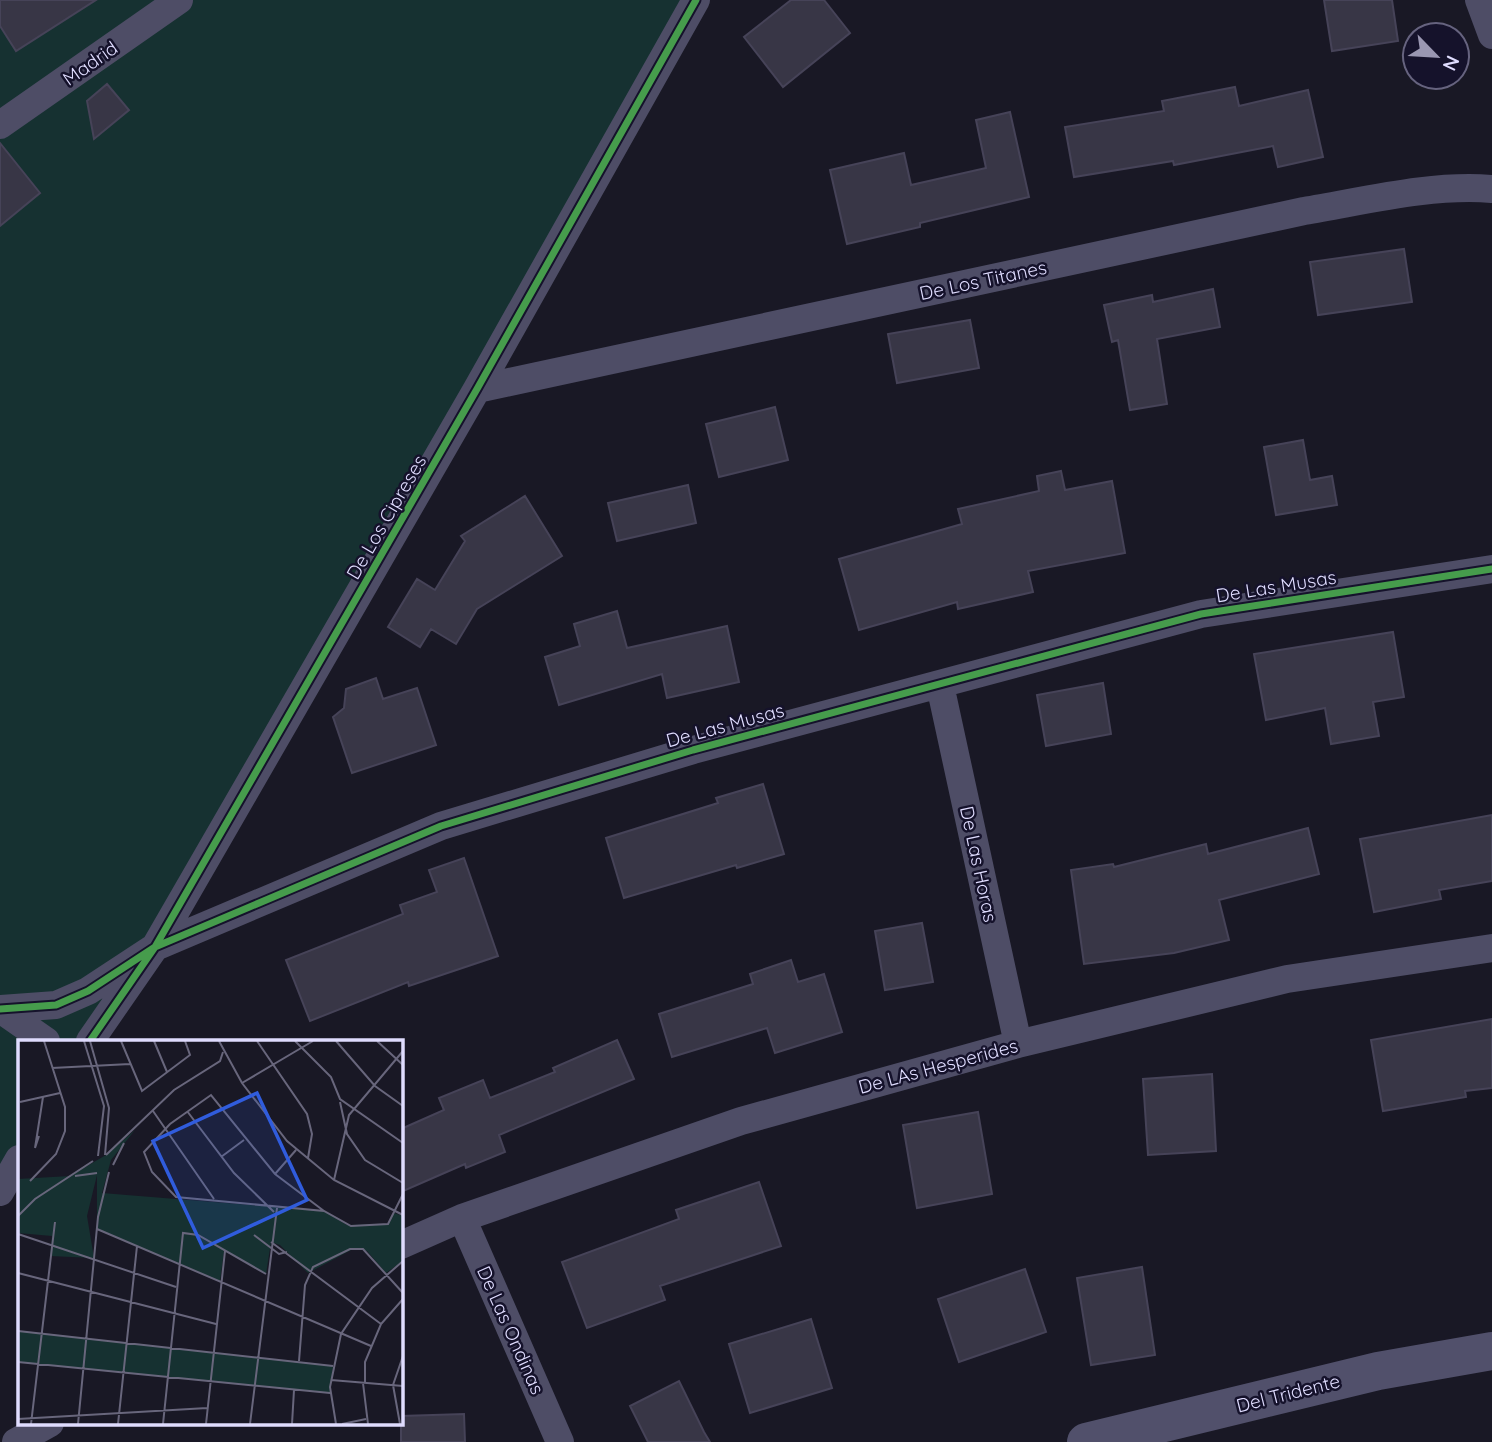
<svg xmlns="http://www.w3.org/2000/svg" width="1492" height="1442" font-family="Quicksand,sans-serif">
<rect width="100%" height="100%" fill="#191825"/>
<path fill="#163131" d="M 0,0 L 696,0 L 95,1041 L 19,1041 L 19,1169 L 0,1202 Z"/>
<path fill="#383646" stroke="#464358" stroke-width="2" d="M 0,0 L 96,0 L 16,51 L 0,26 Z
M 791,0 L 824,0 L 850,33 L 783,87 L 744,37 Z
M 1324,0 L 1392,0 L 1398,41 L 1332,51 Z
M 107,84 L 129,110 L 94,139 L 87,101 Z
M 1235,87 L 1239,106 L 1308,90 L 1323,157 L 1278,167 L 1273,146 L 1174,165 L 1173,161 L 1074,177 L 1065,127 L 1164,111 L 1162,101 Z
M 1010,112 L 1029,197 L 920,223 L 920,227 L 847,244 L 830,170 L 904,153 L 911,185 L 986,168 L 976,120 Z
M 0,143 L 40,193 L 0,226 Z
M 1404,249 L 1412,302 L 1318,315 L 1310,262 Z
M 1213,289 L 1220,327 L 1157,339 L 1167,404 L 1130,410 L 1118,340 L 1112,342 L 1104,305 L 1152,295 L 1153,302 Z
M 970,320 L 979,368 L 897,383 L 888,334 Z
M 775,407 L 788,460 L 719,477 L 706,424 Z
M 1303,440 L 1310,480 L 1332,476 L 1337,505 L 1276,515 L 1264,447 Z
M 1061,471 L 1065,490 L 1112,481 L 1125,553 L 1028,571 L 1033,592 L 958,609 L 957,602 L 859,630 L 839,559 L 962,524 L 958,509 L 1039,491 L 1037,476 Z
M 688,485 L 696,523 L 617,541 L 608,503 Z
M 525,496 L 562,556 L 477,609 L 456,644 L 431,629 L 420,647 L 388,627 L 417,579 L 435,590 L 465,541 L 461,536 Z
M 617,611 L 627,648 L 727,626 L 739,682 L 667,698 L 662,674 L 559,705 L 545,657 L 580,646 L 574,624 Z
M 1393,632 L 1404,697 L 1373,702 L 1379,736 L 1331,744 L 1325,708 L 1266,720 L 1254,654 Z
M 376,678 L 383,699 L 417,688 L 436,745 L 352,773 L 333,717 L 344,708 L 346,689 Z
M 1103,683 L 1111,734 L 1046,746 L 1037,695 Z
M 763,784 L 784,854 L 737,868 L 736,865 L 624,898 L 606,838 L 718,803 L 716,798 Z
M 1492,815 L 1492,881 L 1439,890 L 1441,899 L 1374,912 L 1360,839 Z
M 1308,828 L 1319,874 L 1219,900 L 1229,940 L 1174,953 L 1084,964 L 1071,870 L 1113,864 L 1114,867 L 1206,844 L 1208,854 Z
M 464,858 L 498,956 L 409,986 L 408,982 L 310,1021 L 286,960 L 403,914 L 400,905 L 437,892 L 429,870 Z
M 922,923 L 933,982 L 885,990 L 875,931 Z
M 791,960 L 798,982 L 824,974 L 842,1032 L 775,1053 L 767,1028 L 672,1057 L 659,1014 L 753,984 L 750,974 Z
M 1492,1019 L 1492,1088 L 1465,1091 L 1466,1097 L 1383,1111 L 1371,1040 Z
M 617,1040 L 634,1079 L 499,1135 L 505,1152 L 466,1168 L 465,1164 L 401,1192 L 401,1129 L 444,1110 L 439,1098 L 483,1080 L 490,1098 L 555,1072 L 553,1068 Z
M 1212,1074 L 1216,1151 L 1148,1155 L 1143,1079 Z
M 978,1112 L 992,1194 L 917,1208 L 903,1125 Z
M 759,1182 L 781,1246 L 660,1286 L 665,1300 L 587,1328 L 562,1262 L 679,1219 L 676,1210 Z
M 1142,1267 L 1155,1355 L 1091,1365 L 1077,1278 Z
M 1025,1269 L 1046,1332 L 959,1362 L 938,1299 Z
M 811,1319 L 832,1388 L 750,1413 L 729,1344 Z
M 679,1381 L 704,1432 L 710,1442 L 648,1442 L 630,1406 Z
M 464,1414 L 465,1442 L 401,1442 L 401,1416 Z"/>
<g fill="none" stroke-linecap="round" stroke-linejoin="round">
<path stroke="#4e4d66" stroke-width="28" d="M 1479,0 L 1492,35
M 0,125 L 179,0
M 477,389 L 1304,211 C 1365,201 1430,184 1492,189
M 940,685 L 1018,1044
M 0,1009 L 56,1005 L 88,991 L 155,947 L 441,826 L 693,750 L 1201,614 L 1492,569
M 0,1009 L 46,1041
M 90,1041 L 155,947 L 477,389 L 696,0
M 0,1192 L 19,1159
M 462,1218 L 560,1442
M 401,1245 L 462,1218 L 741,1121 L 1018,1044 L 1287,979 L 1492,948
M 16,1442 L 50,1423"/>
<path stroke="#51506b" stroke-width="38" d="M 1086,1442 L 1378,1371 L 1492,1351"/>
<defs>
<path id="cycleway" d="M 0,1009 L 56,1005 L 88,991 L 155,947 L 441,826 L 693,750 L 1201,614 L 1492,569
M 90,1041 L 155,947 L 477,389 L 696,0"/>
</defs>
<use href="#cycleway" stroke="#15122b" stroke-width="11"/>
<use href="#cycleway" stroke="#469c4c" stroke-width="7"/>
</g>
<g text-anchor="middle" stroke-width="5" stroke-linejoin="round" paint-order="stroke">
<g font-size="19" fill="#dfdcfe" stroke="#15122b">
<text transform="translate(90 63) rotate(-35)" y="7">Madrid</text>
<text transform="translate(983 280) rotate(-12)" y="7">De Los Titanes</text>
<text transform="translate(386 517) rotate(-60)" y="7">De Los Cipreses</text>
<text transform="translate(1276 586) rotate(-9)" y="7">De Las Musas</text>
<text transform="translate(725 725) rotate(-15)" y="7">De Las Musas</text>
<text transform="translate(979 864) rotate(78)" y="7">De Las Horas</text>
<text transform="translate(938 1066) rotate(-15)" y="7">De LAs Hesperides</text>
<text transform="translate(511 1330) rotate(66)" y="7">De Las Ondinas</text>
<text transform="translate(1288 1393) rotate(-14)" y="7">Del Tridente</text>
</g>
</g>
<g transform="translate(18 1040)">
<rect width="385" height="385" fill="#191825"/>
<path d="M 117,90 L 93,120 L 84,153 L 306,171 L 329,185 L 370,184 L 376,173 L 385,176 L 385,221 L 368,233 L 349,211 L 337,208 L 290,233 L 262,205 L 253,202 L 248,234 L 206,211 L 202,241 L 79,189 L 79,135 L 69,176 L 76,218 L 32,216 L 34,196 L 0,193 L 0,139 L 52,136 L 88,115 ZM 0,291 L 315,326 L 312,353 L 0,322 Z" fill="#163131"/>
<path fill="none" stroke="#68667c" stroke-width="2" d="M 66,1 L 86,66 L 80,116M 72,1 L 91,68 L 87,115M 103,1 L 124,51 L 172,15 L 167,1M 136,1 L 149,32M 201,1 L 224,43 L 269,101 L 316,140 L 385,175M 239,1 L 289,74 L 294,94 L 290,118M 277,1 L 313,37 L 322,59 L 385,103M 318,1 L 357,46 L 385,66M 359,1 L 385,25M 34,28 L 112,24M 224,43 L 295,1M 2,62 L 42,53M 322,62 L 329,94 L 347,120 L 385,143M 135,71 L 196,159M 169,71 L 216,133 L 256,172M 21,96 L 17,108 L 25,57M 88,115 L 156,50 L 202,21 L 205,12M 203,117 L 226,100M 95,125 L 106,103M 257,134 L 278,110M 57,136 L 79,133M 316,140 L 331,75 L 385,11M 12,141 L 38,114 L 47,91 L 47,67 L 26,1M 306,171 L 257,134 L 193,55 L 152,84 L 126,112 L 134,132 L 158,157 L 306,171 L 333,186 L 370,184 L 385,154M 0,176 L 17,159 L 75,121M 79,189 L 353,306M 0,194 L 158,247M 236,195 L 261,214 L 269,212M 253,202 L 363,284M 0,233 L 198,284M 0,291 L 315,326M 281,321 L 287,245 L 295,227 L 332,209 L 345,209 L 385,253M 0,322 L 312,353M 313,340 L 385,346M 345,343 L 350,384M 347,343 L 347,322 L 363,284 L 385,259M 0,379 L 189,368M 13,384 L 37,182M 60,384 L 80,177 L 91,132M 100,384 L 119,206M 145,384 L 165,193 L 180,195 L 248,234M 188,384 L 207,211M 232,384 L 259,168M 274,384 L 276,350M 318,384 L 312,347 L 323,294 L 354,248 L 385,221M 324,384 L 348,379M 382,384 L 375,345 L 385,316"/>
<path fill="#305cdc" fill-opacity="0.15" stroke="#305cdc" stroke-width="3.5" d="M 239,53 L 289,160 L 185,208 L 135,101 Z"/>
<rect width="385" height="385" fill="none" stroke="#dfdcfe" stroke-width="3.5"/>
</g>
<g transform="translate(1436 56) rotate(115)"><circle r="33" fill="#15122b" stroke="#66637f" stroke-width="2"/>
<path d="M0-5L12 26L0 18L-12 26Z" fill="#9a97b2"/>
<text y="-10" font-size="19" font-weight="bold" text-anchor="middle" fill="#dfdcfe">N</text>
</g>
</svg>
